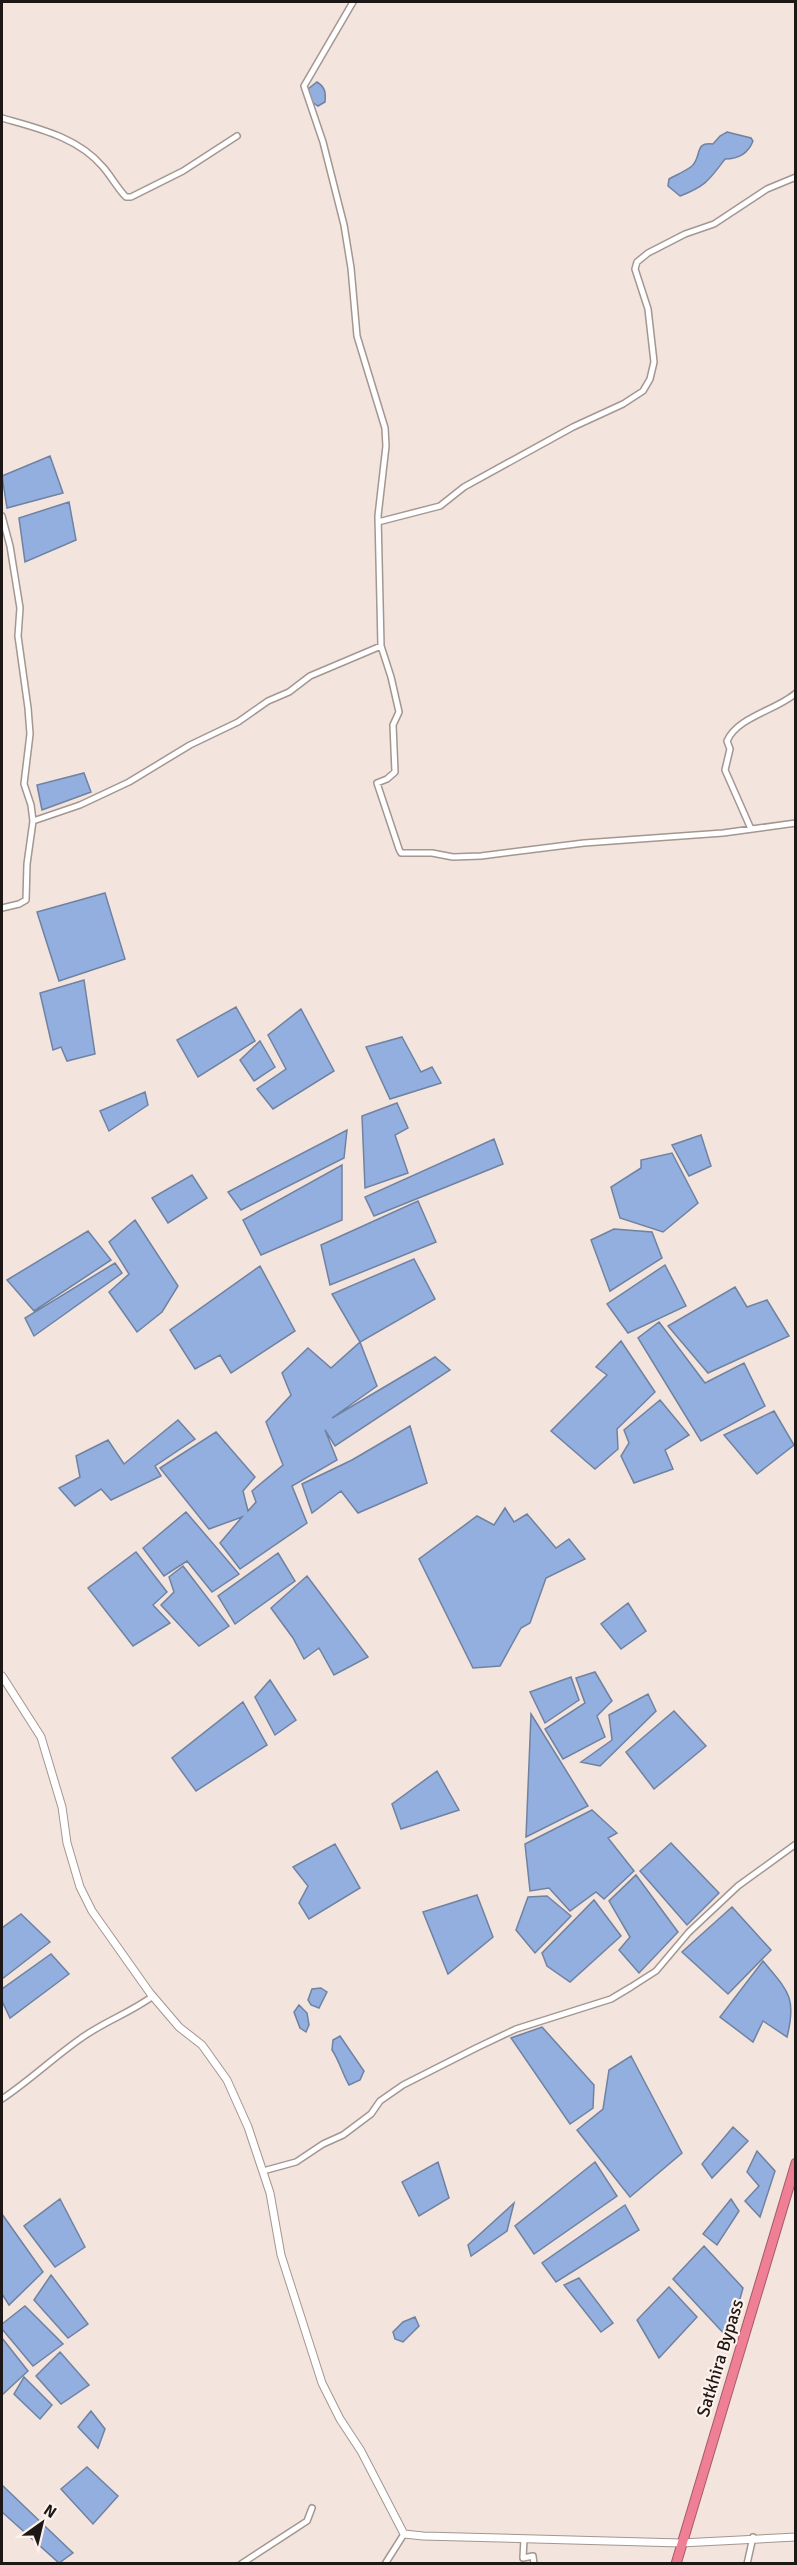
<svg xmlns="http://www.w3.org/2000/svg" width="797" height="2565" font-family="Signika,sans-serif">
<rect width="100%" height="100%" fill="#f3e4dd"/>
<path fill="#92afdf" stroke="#6f82a2" stroke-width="1.5" d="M 317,82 C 325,87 326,92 325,102 L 318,106 L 312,102 L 308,89 Z
M 727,132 L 751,138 L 753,141 C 748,154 739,159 725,159 C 709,180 706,186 680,196 L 668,186 L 669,179 C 676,175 686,171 692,166 C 702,157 694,141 713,144 L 720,136 Z
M 50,456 L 63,493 L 7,508 L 2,476 Z
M 69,502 L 76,540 L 25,562 L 19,518 Z
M 84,773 L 91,792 L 42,810 L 37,785 Z
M 105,893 L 125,959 L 59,981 L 37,912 Z
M 84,980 L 95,1054 L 67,1061 L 61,1047 L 53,1050 L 40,993 Z
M 236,1007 L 255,1041 L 198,1077 L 177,1040 Z
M 301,1009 L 334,1071 L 273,1109 L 257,1089 L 286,1069 L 268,1035 Z
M 402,1037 L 421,1072 L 432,1067 L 441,1083 L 390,1099 L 366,1047 Z
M 260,1041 L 275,1067 L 254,1081 L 240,1060 Z
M 145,1092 L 148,1105 L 109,1131 L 100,1111 Z
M 397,1103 L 408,1128 L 395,1135 L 408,1173 L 365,1188 L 362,1116 Z
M 347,1130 L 344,1158 L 241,1210 L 228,1192 Z
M 701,1135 L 711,1166 L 689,1176 L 672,1145 Z
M 494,1139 L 503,1164 L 374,1216 L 365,1197 Z
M 672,1153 L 698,1203 L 663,1232 L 620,1218 L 611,1187 L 641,1168 L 641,1160 Z
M 342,1165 L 342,1220 L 261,1255 L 243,1220 Z
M 192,1175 L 207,1198 L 168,1223 L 152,1198 Z
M 418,1201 L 436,1242 L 330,1285 L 321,1245 Z
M 135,1220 L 178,1286 L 162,1312 L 137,1332 L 109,1292 L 129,1274 L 109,1242 Z
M 614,1229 L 652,1232 L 662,1258 L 610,1291 L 591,1240 Z
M 88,1231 L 111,1260 L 34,1311 L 7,1280 Z
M 414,1259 L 435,1299 L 360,1342 L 377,1386 L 332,1418 L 435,1357 L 450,1370 L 335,1446 L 325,1430 L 337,1460 L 292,1486 L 307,1523 L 240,1569 L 220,1543 L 242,1517 L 209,1529 L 160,1468 L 216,1432 L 255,1477 L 243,1491 L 248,1511 L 256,1502 L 252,1491 L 283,1465 L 266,1422 L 291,1395 L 282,1373 L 308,1348 L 331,1368 L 360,1342 L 332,1294 Z
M 115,1263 L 122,1273 L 34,1336 L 25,1318 Z
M 665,1265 L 686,1306 L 628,1333 L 607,1304 Z
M 260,1266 L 295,1331 L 231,1373 L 220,1355 L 195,1369 L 170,1330 Z
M 735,1287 L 747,1307 L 767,1300 L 789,1336 L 708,1373 L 668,1326 Z
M 659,1322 L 705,1383 L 744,1363 L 765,1406 L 701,1441 L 638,1338 Z
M 621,1341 L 655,1392 L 617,1429 L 618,1449 L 595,1469 L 551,1431 L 607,1375 L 596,1367 Z
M 660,1400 L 689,1435 L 665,1450 L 673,1469 L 634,1483 L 621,1456 L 629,1443 L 624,1430 Z
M 774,1411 L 794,1445 L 757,1474 L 724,1435 Z
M 178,1420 L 195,1439 L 155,1466 L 161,1476 L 111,1500 L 101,1489 L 75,1506 L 59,1488 L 80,1477 L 76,1456 L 108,1440 L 124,1464 Z
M 410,1426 L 427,1483 L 358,1513 L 341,1491 L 312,1513 L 302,1484 L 352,1460 Z
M 505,1508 L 514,1522 L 527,1514 L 556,1548 L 569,1539 L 585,1559 L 546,1578 L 530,1623 L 521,1628 L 500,1666 L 473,1668 L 419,1559 L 477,1516 L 494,1525 Z
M 186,1512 L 239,1574 L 212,1592 L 187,1561 L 164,1576 L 143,1548 Z
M 136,1552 L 167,1592 L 153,1605 L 170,1623 L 133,1646 L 88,1588 Z
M 278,1553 L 295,1581 L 235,1624 L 218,1596 Z
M 183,1566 L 229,1626 L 199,1646 L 161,1605 L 174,1592 L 169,1577 Z
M 307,1576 L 368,1657 L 334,1675 L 319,1648 L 304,1659 L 293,1638 L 271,1608 Z
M 628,1603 L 646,1631 L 621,1649 L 601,1624 Z
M 595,1672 L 612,1701 L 597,1716 L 605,1737 L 563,1759 L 545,1729 L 585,1703 L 576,1678 Z
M 571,1677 L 579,1700 L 545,1723 L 530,1692 Z
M 270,1680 L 296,1720 L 275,1735 L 255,1697 Z
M 648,1694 L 656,1711 L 600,1766 L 581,1762 L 612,1740 L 609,1715 Z
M 243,1702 L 267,1745 L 196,1791 L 172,1758 Z
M 674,1711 L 706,1746 L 654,1789 L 626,1752 Z
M 531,1714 L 588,1806 L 526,1837 Z
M 437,1771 L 459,1810 L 401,1829 L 392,1804 Z
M 592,1810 L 617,1833 L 608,1838 L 634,1871 L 604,1899 L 596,1892 L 570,1911 L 549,1888 L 530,1891 L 525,1844 Z
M 671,1843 L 719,1893 L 687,1925 L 640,1871 Z
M 335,1844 L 360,1888 L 309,1919 L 299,1903 L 308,1886 L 293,1867 Z
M 636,1875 L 678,1932 L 639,1973 L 619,1950 L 630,1937 L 609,1901 Z
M 477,1895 L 493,1937 L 448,1974 L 423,1912 Z
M 547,1896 L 571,1916 L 535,1953 L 516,1930 L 528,1897 Z
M 594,1900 L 621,1936 L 570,1982 L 547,1966 L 542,1953 Z
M 732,1907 L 771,1950 L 728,1994 L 682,1952 Z
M 21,1914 L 50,1942 L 2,1979 L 2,1928 Z
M 51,1954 L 69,1974 L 10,2018 L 2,2001 L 2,1989 Z
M 763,1961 C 788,1991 797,1997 787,2037 L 763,2021 L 753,2042 L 720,2017 Z
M 321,1988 L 327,1992 L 319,2008 L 311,2005 L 308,2000 L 312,1989 Z
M 299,2005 L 307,2013 L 309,2025 L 306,2032 L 300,2028 L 294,2012 Z
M 542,2027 L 594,2085 L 593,2108 L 570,2124 L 511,2038 Z
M 340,2036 L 364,2071 L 360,2080 L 349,2085 C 342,2073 339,2060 332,2050 L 333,2040 Z
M 631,2056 L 682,2153 L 630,2197 L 577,2130 L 603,2109 L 609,2070 Z
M 733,2127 L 748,2141 L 712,2178 L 702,2164 Z
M 757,2151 L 775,2171 L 760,2217 L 745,2201 L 759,2186 L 747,2172 Z
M 438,2162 L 449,2198 L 419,2216 L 402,2182 Z
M 595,2162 L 617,2196 L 534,2254 L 515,2226 Z
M 60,2199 L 85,2247 L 55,2267 L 24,2226 Z
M 731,2199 L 739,2211 L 717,2245 L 703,2234 Z
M 514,2203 L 507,2231 L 471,2256 L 468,2245 Z
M 625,2205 L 639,2230 L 556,2282 L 542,2263 Z
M 2,2214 L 43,2272 L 9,2305 L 2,2294 Z
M 704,2246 L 743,2288 L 729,2339 L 673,2279 Z
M 51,2275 L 88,2324 L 68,2338 L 34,2300 Z
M 579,2278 L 613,2323 L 601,2332 L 564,2285 Z
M 669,2287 L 697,2317 L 659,2358 L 637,2320 Z
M 25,2306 L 63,2344 L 33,2366 L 2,2329 L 2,2324 Z
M 415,2317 L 419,2326 L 403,2342 L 395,2339 L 393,2332 L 403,2322 Z
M 2,2338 L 28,2371 L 2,2395 Z
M 60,2352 L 89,2385 L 61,2404 L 36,2376 Z
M 24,2377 L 52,2405 L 40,2419 L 14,2394 Z
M 91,2411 L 105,2429 L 98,2448 L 78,2427 Z
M 87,2467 L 118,2496 L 93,2524 L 61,2489 Z
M 2,2485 L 73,2553 L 59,2563 L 2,2512 Z"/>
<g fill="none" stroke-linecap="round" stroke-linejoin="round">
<defs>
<path id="street" d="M 353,2 L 304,86 L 323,142 L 344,225 L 351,268 L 357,336 L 385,428 L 386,446 L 378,516 L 381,646 L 391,677 L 399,712 L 393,725 L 395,772 L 387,779 L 377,783 L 399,849 L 401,853 L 432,853 L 453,857 L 481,856 L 584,843 L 723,833 L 796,823
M 2,118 C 37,128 78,137 103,167 C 111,176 117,188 126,197 L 131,197 L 183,171 L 237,136
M 2,516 L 10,546 L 20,608 L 18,636 L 28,708 L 30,734 L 24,784 L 31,805 L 33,821 L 27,864 L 26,900 L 19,904 L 2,908
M 378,522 L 440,506 L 464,487 L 573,427 L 623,404 L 643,391 L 650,379 L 654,362 L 648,309 L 635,269 L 637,262 L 648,253 L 685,234 L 714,224 L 767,189 L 796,177
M 33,821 L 80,805 L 129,782 L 190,745 L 238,722 L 268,701 L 289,692 L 310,676 L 381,646
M 751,829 L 725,770 L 730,749 L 727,741 C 737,717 777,710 796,693
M 2,2099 C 29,2081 53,2058 80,2039 C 103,2022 130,2013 153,1996
M 263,2171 L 296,2162 L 323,2144 L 343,2135 L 371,2114 L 380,2101 L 403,2085 L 476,2048 L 516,2029 L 611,1999 L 631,1987 L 656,1971 L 689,1932 L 738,1886 L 796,1844
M 524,2539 L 523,2558 L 533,2556 L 534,2564
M 241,2564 L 307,2521 L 312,2508
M 385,2564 L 404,2534
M 747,2564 L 753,2537"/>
<path id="secondary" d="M 2,1676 L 41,1737 L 62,1807 L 67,1843 L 80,1887 L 92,1911 L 150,1993 L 179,2027 L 202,2045 L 227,2080 L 248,2127 L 270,2193 L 281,2255 L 322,2383 L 340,2419 L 361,2451 L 404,2534 L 423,2536 L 681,2543 L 796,2537"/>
<path id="highway" d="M 676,2564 L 796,2163"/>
</defs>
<use href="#street" stroke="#a49690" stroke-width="8"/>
<use href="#secondary" stroke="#a49690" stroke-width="9"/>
<use href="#highway" stroke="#a55b68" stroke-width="11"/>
<use href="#street" stroke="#fff" stroke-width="5"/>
<use href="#secondary" stroke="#fff" stroke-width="7"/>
<use href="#highway" stroke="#ee7f95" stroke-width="9"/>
</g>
<g text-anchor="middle" stroke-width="4.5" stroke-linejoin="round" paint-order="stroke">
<g font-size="18" fill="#1d1815" stroke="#fef1ec">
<text transform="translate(720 2358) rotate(-73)" y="6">Satkhira Bypass</text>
</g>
</g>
<rect width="797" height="2565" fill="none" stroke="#1d1815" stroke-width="6"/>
<g transform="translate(42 2523) rotate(34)" stroke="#fef1ec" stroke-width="4.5" paint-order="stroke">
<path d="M0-4.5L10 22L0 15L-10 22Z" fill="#1d1815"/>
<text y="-9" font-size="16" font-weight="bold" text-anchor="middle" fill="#1d1815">N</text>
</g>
</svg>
